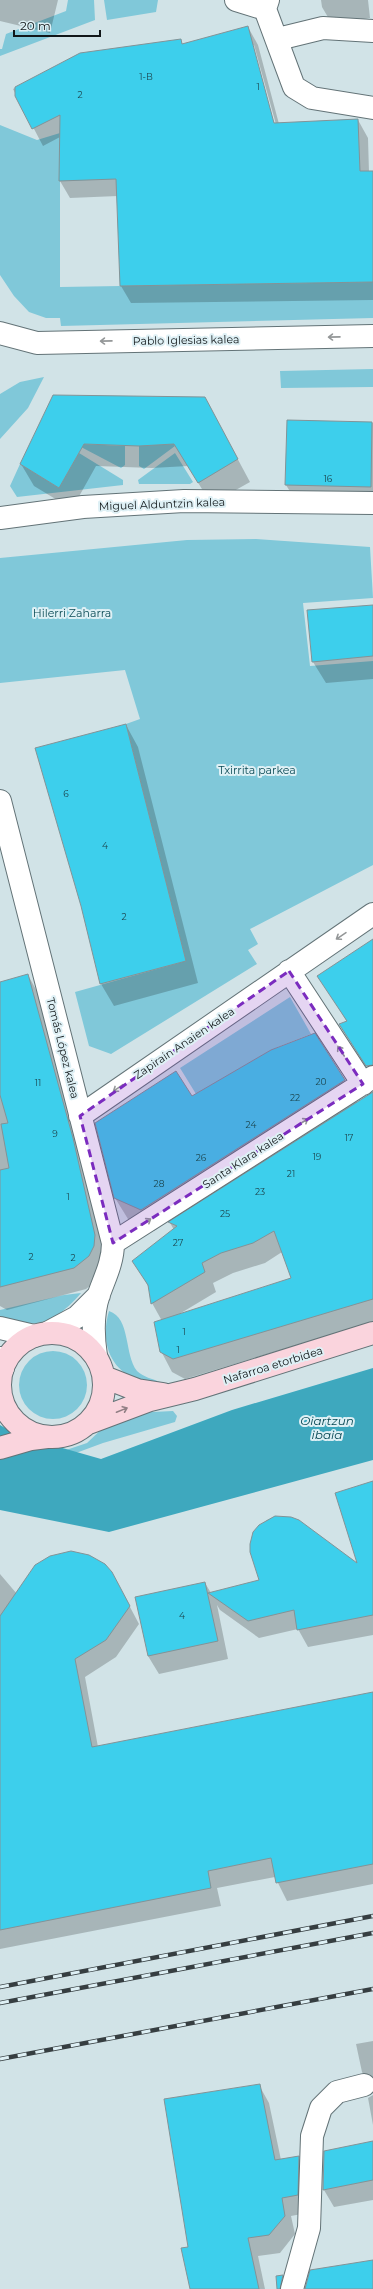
<svg xmlns="http://www.w3.org/2000/svg" width="373" height="2289" font-family="Montserrat,sans-serif">
<rect width="100%" height="100%" fill="#d1e3e7"/>
<path fill="#80c8d9" d="M 68,0 L 94,0 L 95,20 L 0,56 L 0,49 L 2,49 L 6,34 L 66,11 Z
M 104,0 L 158,0 L 156,12 L 107,20 Z
M 0,125 L 37,140 L 60,133 L 60,287 L 373,282 L 373,318 L 61,326 L 60,318 L 46,318 L 29,312 L 14,296 L 0,275 Z
M 373,369 L 373,387 L 281,388 L 280,371 Z
M 44,377 L 28,408 L 0,439 L 0,394 L 20,382 Z
M 83,444 L 125,446 L 125,465 L 121,468 L 81,447 Z
M 174,444 L 175,446 L 144,469 L 139,466 L 139,445 Z
M 79,453 L 123,480 L 123,485 L 17,497 L 10,486 L 20,464 L 59,488 Z
M 175,453 L 193,482 L 190,484 L 139,484 L 138,480 Z
M 256,539 L 370,547 L 373,598 L 303,603 L 310,666 L 373,661 L 373,865 L 250,929 L 258,944 L 248,950 L 257,964 L 111,1054 L 89,1046 L 75,992 L 186,961 L 126,724 L 140,719 L 125,670 L 0,683 L 0,558 L 187,540 Z
M 290,997 L 311,1034 L 278,1047 L 196,1094 L 180,1068 Z
M 81,1293 C 58,1320 35,1333 0,1316 L 0,1310 L 64,1295 Z
M 109,1311 C 131,1318 124,1355 137,1371 C 143,1377 153,1379 160,1382 C 154,1381 147,1382 141,1381 C 109,1371 100,1341 109,1311 Z
M19 1385a34 34 0 1 1 68 0a34 34 0 1 1-68 0Z
M 173,1411 L 177,1416 L 175,1422 L 103,1443 L 49,1463 L 66,1450 L 87,1443 L 107,1424 L 133,1413 Z"/>
<path fill="#3ea8be" d="M 373,1368 L 373,1460 L 109,1532 L 0,1510 L 0,1425 L 17,1435 L 101,1459 L 232,1410 Z"/>
<path fill="#0003" fill-rule="evenodd" d="M 0,0 L 58,0 L 50,33 L 0,21 Z
M 321,0 L 368,0 L 370,18 L 332,24 L 322,7 Z
M 248,27 L 258,45 L 279,124 L 358,120 L 368,138 L 369,172 L 373,172 L 373,300 L 131,303 L 121,286 L 118,196 L 70,198 L 60,181 L 60,137 L 43,146 L 13,89 L 79,55 L 180,40 L 183,45 ZM 252,45 L 254,45 L 277,128 L 275,128 Z
M 205,398 L 250,482 L 211,504 L 188,466 L 152,468 L 96,466 L 72,509 L 34,486 L 21,464 Z
M 288,421 L 373,423 L 373,508 L 299,506 L 286,485 Z
M 373,606 L 373,679 L 326,683 L 313,662 L 308,611 Z
M 126,725 L 138,747 L 198,983 L 114,1006 L 101,984 L 82,905 Z
M 373,940 L 373,1077 L 340,1025 L 347,1022 L 319,976 Z
M 28,975 L 40,997 L 107,1258 L 101,1277 L 86,1289 L 7,1310 L 0,1306 L 0,983 Z
M 314,1034 L 357,1103 L 373,1093 L 373,1322 L 185,1379 L 172,1372 L 161,1351 L 162,1321 L 152,1303 L 149,1288 L 134,1261 L 174,1230 L 169,1221 L 154,1231 L 128,1219 L 115,1198 L 191,1098 ZM 282,1252 L 292,1279 L 176,1316 L 216,1292 L 213,1283 L 233,1273 L 265,1263 Z
M 373,1482 L 373,1635 L 308,1647 L 298,1629 L 259,1638 L 220,1610 L 217,1605 L 228,1659 L 159,1674 L 148,1656 L 205,1583 L 211,1593 L 260,1581 L 254,1533 L 267,1520 L 275,1517 L 359,1565 Z
M 112,1573 L 139,1624 L 116,1657 L 85,1677 L 98,1747 L 373,1693 L 373,1884 L 287,1901 L 275,1877 L 217,1888 L 221,1906 L 0,1949 L 0,1574 L 17,1594 Z
M 373,2041 L 373,2091 L 362,2072 L 356,2044 Z
M 259,2085 L 269,2103 L 281,2160 L 298,2157 L 309,2174 L 307,2213 L 291,2216 L 295,2234 L 280,2253 L 258,2256 L 265,2289 L 191,2289 L 189,2248 Z
M 373,2095 L 373,2125 L 368,2098 Z
M 373,2142 L 373,2200 L 334,2207 L 324,2190 Z"/>
<path fill="#3dcfec" stroke="#839397" d="M 248,26 L 274,123 L 358,119 L 360,171 L 373,171 L 373,282 L 120,286 L 116,179 L 59,181 L 60,115 L 32,129 L 15,96 L 15,87 L 80,53 L 181,39 L 182,44 Z
M 53,395 L 205,397 L 238,459 L 198,483 L 174,444 L 139,446 L 84,444 L 59,488 L 20,464 Z
M 287,420 L 372,422 L 371,487 L 285,485 Z
M 373,605 L 373,656 L 312,662 L 307,610 Z
M 126,724 L 186,961 L 100,984 L 81,906 L 35,748 Z
M 373,939 L 373,1065 L 366,1066 L 339,1024 L 347,1021 L 317,976 Z
M 28,974 L 73,1138 L 95,1235 L 94,1246 L 89,1256 L 74,1268 L 0,1287 L 0,1170 L 9,1168 L 1,1124 L 8,1123 L 0,1095 L 0,982 Z
M 315,1033 L 345,1080 L 141,1210 L 114,1198 L 95,1123 L 176,1071 L 192,1096 L 271,1050 Z
M 373,1092 L 373,1299 L 173,1359 L 160,1352 L 154,1322 L 291,1278 L 274,1231 L 253,1243 L 221,1253 L 202,1263 L 205,1272 L 151,1304 L 148,1285 L 132,1261 L 177,1226 L 168,1222 Z
M 373,1481 L 373,1615 L 297,1630 L 294,1610 L 248,1621 L 208,1593 L 259,1580 L 250,1552 L 250,1544 L 253,1532 L 259,1525 L 275,1516 L 291,1517 L 299,1520 L 357,1563 L 335,1493 Z
M 71,1551 L 89,1555 L 105,1564 L 112,1572 L 130,1606 L 106,1640 L 75,1659 L 92,1747 L 373,1692 L 373,1864 L 276,1883 L 271,1858 L 208,1871 L 211,1888 L 0,1930 L 0,1616 L 35,1565 L 50,1556 Z
M 205,1582 L 218,1641 L 148,1656 L 135,1597 Z
M 260,2084 L 275,2160 L 299,2156 L 298,2195 L 282,2198 L 285,2216 L 269,2235 L 248,2238 L 259,2289 L 190,2289 L 181,2248 L 188,2247 L 164,2099 Z
M 373,2141 L 373,2180 L 323,2190 L 324,2151 Z
M 373,2260 L 373,2289 L 305,2289 L 310,2270 Z
M 283,2275 L 280,2289 L 277,2289 L 276,2276 Z"/>
<g fill="none" stroke-linecap="round" stroke-linejoin="round">
<defs>
<path id="minor" d="M 236,0 L 265,9
M 268,0 L 265,9 L 294,87 L 312,98 L 373,108
M 278,39 L 323,28 L 373,31
M 0,333 L 37,343 L 373,336
M 0,518 L 83,507 L 184,501 L 373,503
M 0,801 L 113,1243 C 113,1262 105,1277 99,1294 C 92,1314 93,1336 96,1356
M 289,971 L 363,1084
M 80,1116 L 373,914
M 113,1243 L 373,1077
M 0,1328 L 34,1336
M 49,1332 L 77,1317 L 99,1295
M 0,1358 L 3,1368
M 292,2289 L 309,2228 L 312,2136 L 321,2108 L 337,2092 L 364,2085"/>
<path id="secondary" d="M0 1385a52 52 0 1 1 104 0a52 52 0 1 1-104 0Z
M 104,1377 L 137,1390 L 163,1394
M 86,1424 L 150,1400 L 195,1389 L 373,1333
M 0,1448 L 31,1439 L 47,1437"/>
</defs>
<use href="#minor" stroke="#637377" stroke-width="24"/>
<use href="#secondary" stroke="#637377" stroke-width="24"/>
<use href="#minor" stroke="#fff" stroke-width="22"/>
<use href="#secondary" stroke="#fad4dd" stroke-width="22"/>
<defs>
<path id="rail" d="M 0,1987 L 373,1916
M 0,2003 L 373,1933
M 0,2059 L 373,1989"/>
</defs>
<use href="#rail" stroke="#363e41" stroke-width="4.5"/>
<use href="#rail" stroke="#def0f5" stroke-width="3" stroke-dasharray="9" stroke-linecap="butt"/>
</g>
<defs><path id="oneway-shaft" d="M-6 0H5M1.5-3L5.5 0L1.5 3" fill="none" stroke-width="1.6" stroke-linecap="round" stroke-linejoin="round"/></defs>
<g stroke="#949798">
<use href="#oneway-shaft" transform="translate(334 337) rotate(179)"/>
<use href="#oneway-shaft" transform="translate(106 341) rotate(179)"/>
<use href="#oneway-shaft" transform="translate(341 936) rotate(146)"/>
<use href="#oneway-shaft" transform="translate(341 1051) rotate(-123)"/>
<use href="#oneway-shaft" transform="translate(118 1088) rotate(145)"/>
<use href="#oneway-shaft" transform="translate(303 1122) rotate(-33)"/>
<use href="#oneway-shaft" transform="translate(146 1222) rotate(-33)"/>
</g>
<use stroke="#917f85" href="#oneway-shaft" transform="translate(122 1410) rotate(-22)"/>
<path fill="#7b2cbf" fill-opacity="0.2" stroke="#7b2cbf" stroke-width="3" stroke-dasharray="8 5" stroke-linejoin="round" d="M 289,971 L 363,1084 L 113,1243 L 80,1116 Z"/>
<g text-anchor="middle" stroke-width="4" stroke-linejoin="round" paint-order="stroke">
<g font-size="9" fill="#1c454e">
<text x="146" y="80">1-B</text>
<text x="258" y="90">1</text>
<text x="80" y="98">2</text>
<text x="328" y="482">16</text>
<text x="66" y="797">6</text>
<text x="105" y="849">4</text>
<text x="124" y="920">2</text>
<text x="321" y="1085">20</text>
<text x="38" y="1086">11</text>
<text x="295" y="1101">22</text>
<text x="251" y="1128">24</text>
<text x="55" y="1137">9</text>
<text x="349" y="1141">17</text>
<text x="317" y="1160">19</text>
<text x="201" y="1161">26</text>
<text x="291" y="1177">21</text>
<text x="159" y="1187">28</text>
<text x="260" y="1195">23</text>
<text x="68" y="1200">1</text>
<text x="225" y="1217">25</text>
<text x="178" y="1246">27</text>
<text x="31" y="1260">2</text>
<text x="73" y="1261">2</text>
<text x="184" y="1335">1</text>
<text x="178" y="1353">1</text>
<text x="182" y="1619">4</text>
</g>
<g font-size="11" fill="#111719" stroke="#def0f5">
<text transform="translate(186 340) rotate(-1)" y="4">Pablo Iglesias kalea</text>
<text transform="translate(162 504) rotate(-2)" y="4">Miguel Alduntzin kalea</text>
<text transform="translate(184 1043) rotate(-34)" y="4">Zapirain Anaien kalea</text>
<text transform="translate(63 1048) rotate(76)" y="4">Tomás López kalea</text>
<text transform="translate(243 1160) rotate(-33)" y="4">Santa Klara kalea</text>
<text transform="translate(273 1365) rotate(-17)" y="4">Nafarroa etorbidea</text>
</g>
<g font-size="11" fill="#0a4a55" stroke="#def0f5">
<text x="72" y="617">Hilerri Zaharra</text>
<text x="257" y="774">Txirrita parkea</text>
</g>
<g font-size="12" font-style="italic" fill="#044652" stroke="#def0f5">
<text x="327" y="1425">Oiartzun<tspan x="327" dy="14">ibaia</tspan></text>
</g>
</g>
<path d="M14 30v6h86v-6" fill="none" stroke="#111719" stroke-width="2"/>
<text x="20" y="30" font-size="12" fill="#111719" stroke="#def0f5" stroke-width="3" paint-order="stroke">20 m</text>
</svg>
